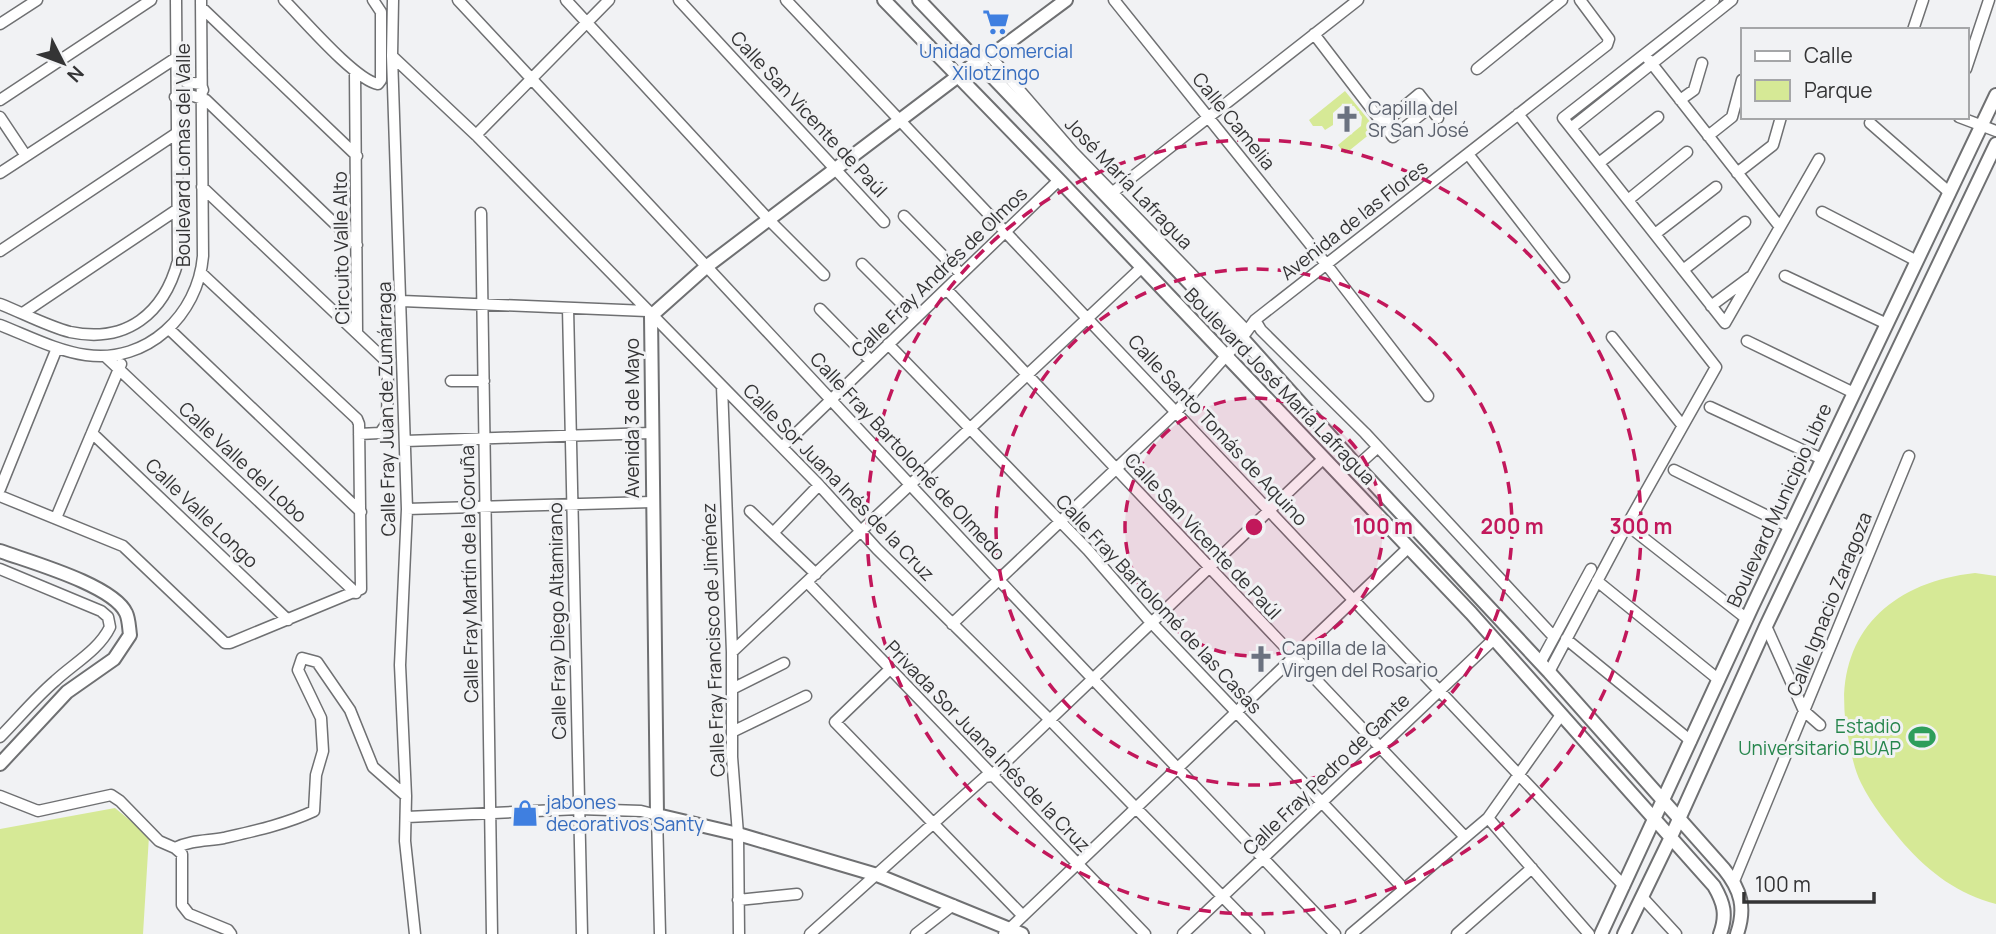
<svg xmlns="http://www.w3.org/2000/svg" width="1996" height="934" font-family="Manrope,sans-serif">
<rect width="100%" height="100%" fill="#f1f2f4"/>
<path fill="#d6e996" d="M 1345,91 L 1376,129 L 1345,154 L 1338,145 L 1361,126 L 1362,117 L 1354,106 L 1342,105 L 1333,113 L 1333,125 L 1325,130 L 1322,126 L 1313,126 L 1309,120 Z
M 1975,573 L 1996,576 L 1996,904 C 1958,894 1930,873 1904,844 C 1888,825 1872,805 1861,783 C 1854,769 1851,752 1848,737 C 1829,643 1883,583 1975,573 Z
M 115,808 L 149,836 L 143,934 L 0,934 L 0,829 Z"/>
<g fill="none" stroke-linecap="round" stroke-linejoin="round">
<defs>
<path id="minor" d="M 284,0 C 303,19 355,80 378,84 L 381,80 L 381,12 L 373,0
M 393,0 L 392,56 L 407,509 L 400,665 L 406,796 L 405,841 L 415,934
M 458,0 L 998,579 L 1335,934
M 566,0 L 769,220 L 824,275
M 679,0 L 884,222
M 786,0 L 1624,886
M 1114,0 L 1326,264 L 1428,396
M 1714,0 L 1563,118 L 1725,323 L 1819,159
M 201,7 L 357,156
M 0,24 L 37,0
M 1913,30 L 1923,0
M 1314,34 L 1393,137 L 1429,108
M 1645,55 L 1780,227
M 392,56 L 476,135 L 819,485 L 877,549 L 1045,715 L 1259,934
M 990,56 L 1073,152 L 1247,331
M 1477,69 L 1562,0
M 1966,69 L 1989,0
M 355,71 L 357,331
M 175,97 L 190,95 L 206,100 L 357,245
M 0,100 L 151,0
M 1680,100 L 1694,90 L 1702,63
M 1518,114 L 1716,367 L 1627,525 L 1549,672
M 0,117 L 26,156
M 1959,117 L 1996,131
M 1870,123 L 1950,193
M 1383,124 L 1419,94 L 1438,118
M 1571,128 L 1732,0
M 476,135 L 609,0
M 1708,136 L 1732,117 L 1742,80
M 1468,154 L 1564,277
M 1599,163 L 1658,117
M 0,173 L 176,58 L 182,62 L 186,82 L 201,84 L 203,90
M 1737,173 L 1773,145 L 1781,117
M 202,187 L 384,359 L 388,367 L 387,423 L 380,433 L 359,434
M 1113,192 L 1358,0
M 1628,200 L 1687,152
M 1822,212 L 1917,261
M 481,213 L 492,934
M 904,216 L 961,274
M 1655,234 L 1716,187
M 0,251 L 177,133
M 862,264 L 916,318
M 1683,270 L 1745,222
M 1785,276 L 1887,324
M 946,289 L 1465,837
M 402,301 L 647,311
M 0,304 C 23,313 47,326 70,332 C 127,344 164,313 178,261 L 176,0
M 1711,306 L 1750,277
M 568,308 L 582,934
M 820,309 L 871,361
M 23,313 L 178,209
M 1255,320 L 1261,330 L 1365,433 L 1554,637
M 0,325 C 28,336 57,351 86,355 C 147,364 198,315 203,256 L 201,0
M 169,329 L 361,512
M 1612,337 L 1682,425
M 1747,341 L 1854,393
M 888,344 L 1088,550 L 1147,618 L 1404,889
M 106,357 L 356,593
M 451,381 L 484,381
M 722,386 L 732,652 L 732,757 L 738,834 L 739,934
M 1710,407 L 1822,459
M 92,433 L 288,620
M 405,441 L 651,433
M 782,447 L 1059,180
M 1357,466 L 1378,447
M 1674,470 L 1790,527
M 0,489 L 57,348
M 0,496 L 123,546 L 225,643 L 230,643 L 361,589 L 359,424 L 357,419 L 201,273
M 407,509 L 652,502
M 750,511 L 816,574
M 56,518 L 121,364
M 1627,525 L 1747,619
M 773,533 L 819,485
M 0,569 L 101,611 L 108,617 L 110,627 C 99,650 73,664 55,681 C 35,698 18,719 0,737
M 1597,581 L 1719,680
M 807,582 L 1145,934
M 952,624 L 1176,412 L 1242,338 L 1255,320 L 1607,45 L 1609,39 L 1580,0
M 1766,626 L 1804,711 L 1820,725
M 1566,639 L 1691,741
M 732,652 L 1141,268
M 1540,663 L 1591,569
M 890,669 L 835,722 L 1023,916
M 732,689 L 784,663
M 732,732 L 806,696
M 0,796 L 38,811 L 111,795 L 120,801 L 159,841 L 175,848 C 191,840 207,841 224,838 C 254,831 286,824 314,811 L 316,775 L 323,751 L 321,718 L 298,670 L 302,658 L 317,662 L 350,710 L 373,767 L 406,796
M 407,817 L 579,809 L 641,811 L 657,815 L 660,934
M 1488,818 L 1589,934
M 175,848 L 182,854 L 182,905 L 189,914 L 228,930 L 231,934
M 1734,881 L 1909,456
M 1642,897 L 1676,934
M 738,900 L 797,894
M 810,934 L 985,777 L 991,776 L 1323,459
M 916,934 L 953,905
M 1004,934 L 1408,548
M 1183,934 L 1494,639
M 1351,934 L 1488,818 L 1561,715
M 1457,934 L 1532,868"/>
<path id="tertiary" d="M 0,551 C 30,562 113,585 126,613 C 129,619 129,628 130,635 L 114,659 L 67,692 L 0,764
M 1022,934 L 877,875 L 738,834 L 657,815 L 651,316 L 706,267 L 978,61 L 1000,49 L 1066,0"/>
<path id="secondary" d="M 884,0 L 1059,180 L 1471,613 L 1714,886 C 1724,903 1727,915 1720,934
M 919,0 L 1242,338 L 1357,466 L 1549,672 L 1724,869 C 1741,890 1746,908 1737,934
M 1601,934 L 1752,607 L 1996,95
M 1624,934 L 1670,839 L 1766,626 L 1996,144"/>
</defs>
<use href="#minor" stroke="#6f7072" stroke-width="13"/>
<use href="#tertiary" stroke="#6f7072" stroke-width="16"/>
<use href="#secondary" stroke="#6f7072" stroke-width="16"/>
<use href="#minor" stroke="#fff" stroke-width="10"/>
<use href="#tertiary" stroke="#fff" stroke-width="12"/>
<use href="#secondary" stroke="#fff" stroke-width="12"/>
</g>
<circle cx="1254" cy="527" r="129" fill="#c2185b" fill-opacity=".12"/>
<g fill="none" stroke="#c2185b" stroke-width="3.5" stroke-dasharray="12 9">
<circle cx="1254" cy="527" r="129"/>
<circle cx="1254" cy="527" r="258"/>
<circle cx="1254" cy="527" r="387"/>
</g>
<defs>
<symbol id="supermarket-bare" viewBox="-9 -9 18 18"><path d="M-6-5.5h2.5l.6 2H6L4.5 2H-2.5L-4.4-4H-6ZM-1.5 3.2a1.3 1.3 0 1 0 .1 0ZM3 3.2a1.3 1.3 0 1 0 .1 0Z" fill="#3f7fe0" stroke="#f1f2f4" stroke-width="2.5" paint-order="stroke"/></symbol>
<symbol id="church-bare" viewBox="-9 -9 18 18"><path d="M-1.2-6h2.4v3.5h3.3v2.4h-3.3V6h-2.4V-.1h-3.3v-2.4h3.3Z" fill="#6b7280" stroke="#f1f2f4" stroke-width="2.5" paint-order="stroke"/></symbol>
<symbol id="stadium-bare" viewBox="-9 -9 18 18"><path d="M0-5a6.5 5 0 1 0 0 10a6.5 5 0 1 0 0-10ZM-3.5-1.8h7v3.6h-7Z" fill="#2e9e5b" stroke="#f1f2f4" stroke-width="2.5" paint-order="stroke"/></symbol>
<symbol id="shop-bare" viewBox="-9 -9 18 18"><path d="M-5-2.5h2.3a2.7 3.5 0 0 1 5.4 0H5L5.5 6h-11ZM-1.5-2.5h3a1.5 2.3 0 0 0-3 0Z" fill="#3f7fe0" stroke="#f1f2f4" stroke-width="2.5" paint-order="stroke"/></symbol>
</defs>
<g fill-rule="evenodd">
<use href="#supermarket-bare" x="977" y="3" width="38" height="38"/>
<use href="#church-bare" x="1328" y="100" width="38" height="38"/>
<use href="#church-bare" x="1242" y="640" width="38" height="38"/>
<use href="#stadium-bare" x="1903" y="718" width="38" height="38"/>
<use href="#shop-bare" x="506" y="794" width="38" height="38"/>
</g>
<g text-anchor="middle" stroke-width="6" stroke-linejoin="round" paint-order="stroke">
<g font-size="19" fill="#366cbe" stroke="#f1f2f4">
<text x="996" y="58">Unidad Comercial<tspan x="996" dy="22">Xilotzingo</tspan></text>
<text x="546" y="809" text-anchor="start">jabones<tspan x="546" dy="22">decorativos Santy</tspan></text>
</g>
<g font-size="19" fill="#5b616d" stroke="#f1f2f4" text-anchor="start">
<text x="1368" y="115">Capilla del<tspan x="1368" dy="22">Sr San José</tspan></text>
<text x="1282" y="655">Capilla de la<tspan x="1282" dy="22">Virgen del Rosario</tspan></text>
</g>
<g font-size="19" fill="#343435" stroke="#f1f2f4">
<text transform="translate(809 114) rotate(47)" y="7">Calle San Vicente de Paúl</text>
<text transform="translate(1234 121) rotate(51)" y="7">Calle Camelia</text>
<text transform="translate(183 155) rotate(-90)" y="7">Boulevard Lomas del Valle</text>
<text transform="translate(1129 183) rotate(46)" y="7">José María Lafragua</text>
<text transform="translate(1354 220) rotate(-38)" y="7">Avenida de las Flores</text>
<text transform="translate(341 248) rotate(-91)" y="7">Circuito Valle Alto</text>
<text transform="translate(939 272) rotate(-44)" y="7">Calle Fray Andrés de Olmos</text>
<text transform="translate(1280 386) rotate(46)" y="7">Boulevard José María Lafragua</text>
<text transform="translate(386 409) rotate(-91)" y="7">Calle Fray Juan de Zumárraga</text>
<text transform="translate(632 418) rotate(-90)" y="7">Avenida 3 de Mayo</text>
<text transform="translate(1218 430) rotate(47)" y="7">Calle Santo Tomás de Aquino</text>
<text transform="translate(908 456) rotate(47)" y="7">Calle Fray Bartolomé de Olmedo</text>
<text transform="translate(243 462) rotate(43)" y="7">Calle Valle del Lobo</text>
<text transform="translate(839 482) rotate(46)" y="7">Calle Sor Juana Inés de la Cruz</text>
<text transform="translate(1779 505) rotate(-65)" y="7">Boulevard Municipio Libre</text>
<text transform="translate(202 513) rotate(44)" y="7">Calle Valle Longo</text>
<text transform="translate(1203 536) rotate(47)" y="7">Calle San Vicente de Paúl</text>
<text transform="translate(469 574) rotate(-91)" y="7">Calle Fray Martín de la Coruña</text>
<text transform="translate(1159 604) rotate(47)" y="7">Calle Fray Bartolomé de las Casas</text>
<text transform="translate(1829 604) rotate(-68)" y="7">Calle Ignacio Zaragoza</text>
<text transform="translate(557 621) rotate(-91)" y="7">Calle Fray Diego Altamirano</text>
<text transform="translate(713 640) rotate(-92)" y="7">Calle Fray Francisco de Jiménez</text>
<text transform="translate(988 746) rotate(46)" y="7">Privada Sor Juana Inés de la Cruz</text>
<text transform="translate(1326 774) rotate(-44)" y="7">Calle Fray Pedro de Gante</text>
</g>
<g font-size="19" fill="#27864d" stroke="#f1f2f4" text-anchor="end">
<text x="1901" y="733">Estadio<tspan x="1901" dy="22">Universitario BUAP</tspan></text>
</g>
</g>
<circle cx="1254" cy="527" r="10" fill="#c2185b" stroke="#f1f2f4" stroke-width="3.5"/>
<g font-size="21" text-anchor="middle" font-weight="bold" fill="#c2185b" stroke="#f1f2f4" stroke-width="6" stroke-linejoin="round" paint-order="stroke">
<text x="1383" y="534">100 m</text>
<text x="1512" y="534">200 m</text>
<text x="1641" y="534">300 m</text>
</g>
<rect x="1741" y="28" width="228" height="91" fill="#f1f2f4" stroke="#a5a6a8" stroke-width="2"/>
<rect x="1755" y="51" width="35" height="10" fill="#ffffff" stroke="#a5a6a8" stroke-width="2"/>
<text x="1804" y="63" font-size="21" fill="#343435">Calle</text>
<rect x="1755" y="80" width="35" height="21" fill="#d6e996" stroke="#a5a6a8" stroke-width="2"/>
<text x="1804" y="98" font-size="21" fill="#343435">Parque</text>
<g transform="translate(63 63) rotate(132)" stroke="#f1f2f4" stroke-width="5" paint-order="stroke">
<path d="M0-5L12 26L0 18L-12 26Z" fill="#343435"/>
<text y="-10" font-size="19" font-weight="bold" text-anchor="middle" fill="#343435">N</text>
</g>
<path d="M1744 892v10h130v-10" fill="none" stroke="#343435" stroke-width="3.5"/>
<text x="1755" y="892" font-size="21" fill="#343435" stroke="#f1f2f4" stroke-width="5" paint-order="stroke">100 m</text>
</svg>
